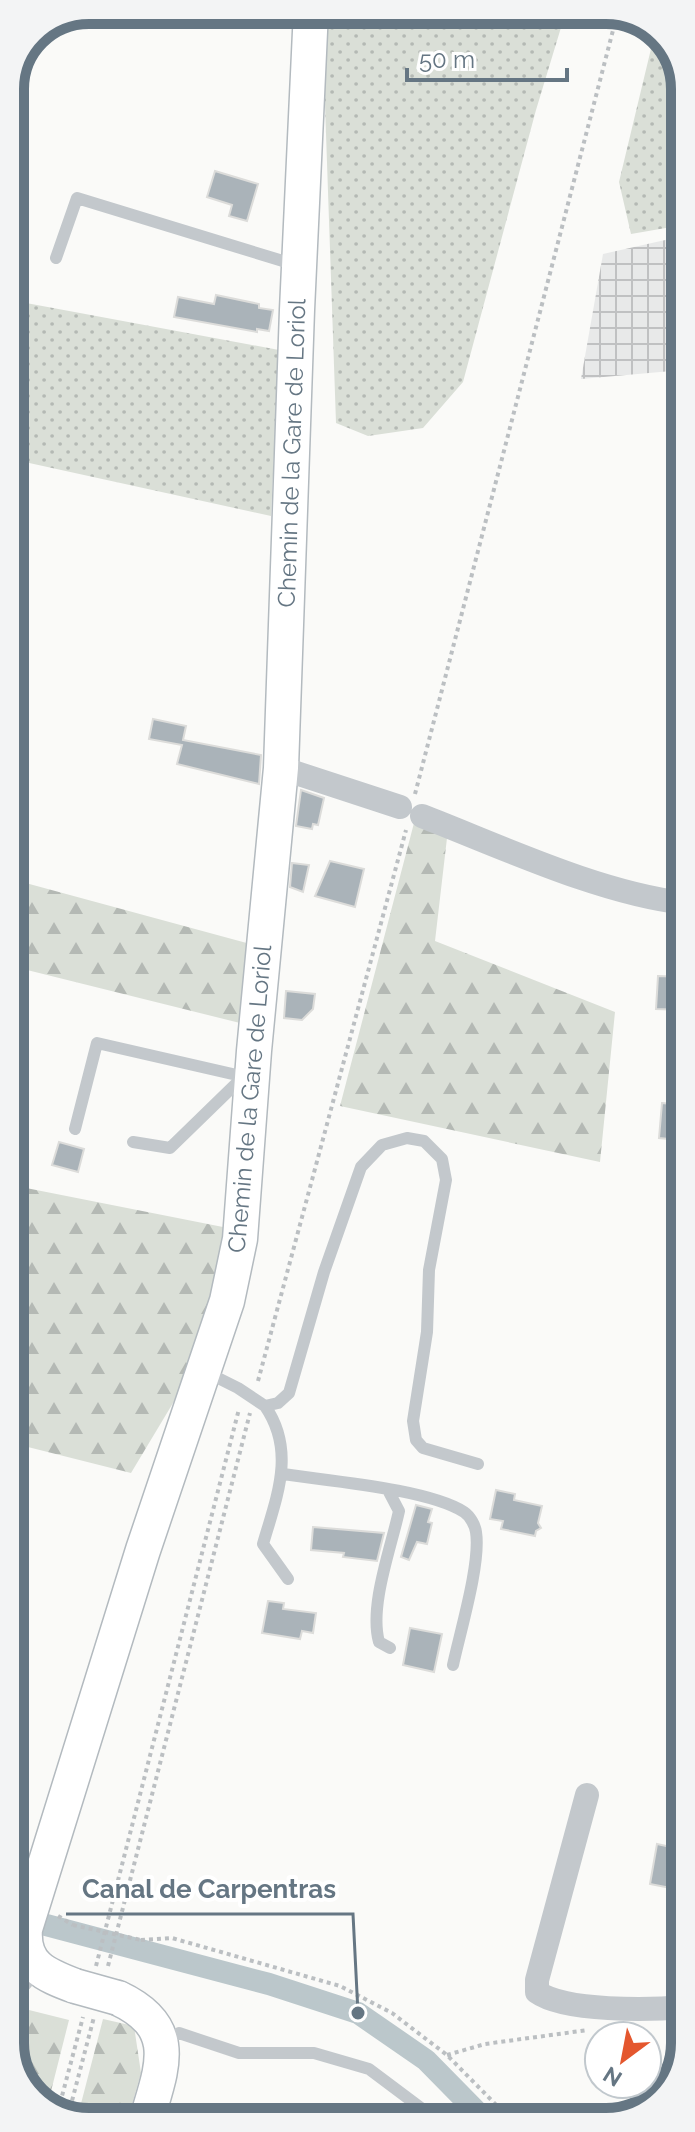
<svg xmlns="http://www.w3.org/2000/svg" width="695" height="2132" font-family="Raleway,sans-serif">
<defs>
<pattern id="industrial-grid" width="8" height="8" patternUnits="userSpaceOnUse" patternTransform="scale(2)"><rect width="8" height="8" fill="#e8e9e9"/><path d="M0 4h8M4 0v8" fill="none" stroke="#c0c1c2"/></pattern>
<pattern id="grass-dots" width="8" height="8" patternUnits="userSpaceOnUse" patternTransform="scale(2)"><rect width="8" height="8" fill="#dadfd7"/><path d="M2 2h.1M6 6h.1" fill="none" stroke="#b4b9b4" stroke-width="1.8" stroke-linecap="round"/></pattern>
<pattern id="forest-firs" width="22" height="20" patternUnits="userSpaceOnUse" patternTransform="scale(2)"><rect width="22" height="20" fill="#dadfd7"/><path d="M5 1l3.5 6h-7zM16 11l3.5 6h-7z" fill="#b4b9b4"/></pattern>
</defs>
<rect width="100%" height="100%" fill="#fafaf8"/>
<path fill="url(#industrial-grid)" d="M 683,236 L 683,370 L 581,379 L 603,254 Z"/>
<path fill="url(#grass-dots)" d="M 328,10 L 566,11 L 536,110 L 463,382 L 423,428 L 368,436 L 336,423 L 323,47 Z
M 656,28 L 682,69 L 683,225 L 631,234 L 619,182 Z
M 10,300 L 279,350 L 271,516 L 11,459 Z"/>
<path fill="url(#forest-firs)" d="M 414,823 L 447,838 L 435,941 L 615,1012 L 600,1162 L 340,1106 Z
M 11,879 L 254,945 L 244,1024 L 11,966 Z
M 11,1185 L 228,1228 L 200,1358 L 131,1473 L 12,1443 Z
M 17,2007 L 69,2020 L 47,2107 C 36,2102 17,2077 13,2063 C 9,2052 11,2017 17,2007 Z
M 103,2019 L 134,2026 L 141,2073 L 127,2122 L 83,2122 L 77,2119 Z"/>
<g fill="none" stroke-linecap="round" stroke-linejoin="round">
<path stroke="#bbc7cb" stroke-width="22" d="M 16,1917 L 269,1984 L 358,2013 L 426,2060 L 485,2120"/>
</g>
<path fill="#aab3b9" stroke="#dcdcda" stroke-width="2" d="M 215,171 L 258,184 L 247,221 L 229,216 L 232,205 L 207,197 Z
M 216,295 L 259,304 L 259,308 L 273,310 L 269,331 L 257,329 L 257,332 L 174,317 L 178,297 L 214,304 Z
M 153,719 L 186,726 L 183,740 L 261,755 L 259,784 L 177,764 L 182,745 L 149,739 Z
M 301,790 L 324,798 L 318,825 L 313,824 L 312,829 L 296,826 Z
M 330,861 L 364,869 L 355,907 L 315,896 Z
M 292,863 L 309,865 L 303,892 L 290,887 Z
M 658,976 L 684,977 L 684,1010 L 656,1009 Z
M 286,991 L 315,994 L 313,1009 L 302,1020 L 284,1018 Z
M 662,1103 L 682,1105 L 679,1140 L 659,1138 Z
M 59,1142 L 84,1149 L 78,1172 L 52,1165 Z
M 496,1490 L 515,1494 L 514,1500 L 542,1506 L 538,1523 L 541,1528 L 536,1531 L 535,1536 L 501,1529 L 503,1521 L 490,1519 Z
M 416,1505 L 432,1509 L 428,1522 L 432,1523 L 427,1544 L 417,1542 L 409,1560 L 401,1557 Z
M 313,1527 L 384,1533 L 377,1561 L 343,1557 L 344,1553 L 311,1550 Z
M 268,1601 L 284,1603 L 283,1609 L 316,1613 L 313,1633 L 302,1631 L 300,1639 L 262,1633 Z
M 410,1628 L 442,1634 L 434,1672 L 403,1665 Z
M 657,1844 L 685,1850 L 685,1875 L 681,1890 L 650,1884 Z"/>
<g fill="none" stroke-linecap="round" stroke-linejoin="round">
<defs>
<path id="secondary" d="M 75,1986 C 45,1975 22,1965 25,1929 L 143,1550 L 227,1301 L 240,1239 L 254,1051 L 281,768 L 297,310 L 311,10
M 118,1998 C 182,2028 161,2069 146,2122"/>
</defs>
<use href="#secondary" stroke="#b3babf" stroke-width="37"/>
<path stroke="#bbbfc2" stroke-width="4" stroke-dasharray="4 4" stroke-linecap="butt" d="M 415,794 L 618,11
M 258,1381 L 406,830
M 58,1916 L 73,1925
M 141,1940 L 172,1938 L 340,1986 L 392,2013 L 447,2055 L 511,2120
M 96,1966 L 239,1409
M 108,1966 L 250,1413
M 447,2055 L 485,2044 L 588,2030
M 58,2111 L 83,2017
M 68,2116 L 94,2017"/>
<path stroke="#c3c8cc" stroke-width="12" d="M 56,258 L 77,198 L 296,265
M 75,1129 L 97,1043 L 250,1078
M 133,1142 L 170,1148 L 243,1077
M 206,1372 L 238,1388 L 265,1406 L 278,1403 L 289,1393 L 324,1272 L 361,1167 L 382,1145 L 407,1138 L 424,1141 L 442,1159 L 446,1180 L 429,1270 L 427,1332 L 413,1421 L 416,1440 L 423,1448 L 478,1464
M 265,1406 C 296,1451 277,1496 263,1544 L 288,1579
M 283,1474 C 329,1481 428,1489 464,1512 C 470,1516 475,1525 476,1532 C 481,1563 460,1632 453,1665
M 388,1490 L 399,1511 C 391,1548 369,1606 379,1642 L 390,1648
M 162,2042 L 179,2033 L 239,2053 L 314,2053 L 369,2069 L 425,2111 L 432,2120"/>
<path stroke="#c3c8cc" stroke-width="24" d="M 281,768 L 400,807
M 422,816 C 502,847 599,893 684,903
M 587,1795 L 537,1980 L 537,1992 C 565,2012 650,2010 685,2007
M 12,1991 L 34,1965"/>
<use href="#secondary" stroke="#fff" stroke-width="34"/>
<defs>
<path id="secondary-bridge" d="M 75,1986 L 118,1998"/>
</defs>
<use href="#secondary-bridge" stroke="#b3babf" stroke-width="37" stroke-linecap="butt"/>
<path stroke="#bbbfc2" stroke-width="4" stroke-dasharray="4 4" stroke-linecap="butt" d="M 73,1925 L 141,1940"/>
<use href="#secondary-bridge" stroke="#fff" stroke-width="34"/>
</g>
<g text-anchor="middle" stroke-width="8" stroke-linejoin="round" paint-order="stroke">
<g font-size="24" fill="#657683" stroke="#fff">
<text transform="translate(292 453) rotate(-88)" y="8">Chemin de la Gare de Loriol</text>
<text transform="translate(250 1099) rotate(-85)" y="8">Chemin de la Gare de Loriol</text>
</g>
</g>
<path d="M0 0H695V2132H0ZM89 24H606A65 65 0 0 1 671 89V2043A65 65 0 0 1 606 2108H89A65 65 0 0 1 24 2043V89A65 65 0 0 1 89 24Z" fill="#f3f4f5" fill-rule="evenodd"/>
<path fill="none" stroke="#657683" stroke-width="10" d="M89 24H606A65 65 0 0 1 671 89V2043A65 65 0 0 1 606 2108H89A65 65 0 0 1 24 2043V89A65 65 0 0 1 89 24Z"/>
<path fill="none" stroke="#657683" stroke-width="3" d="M358 2013L353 1914H66"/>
<circle fill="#657683" stroke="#fff" stroke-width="3" cx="358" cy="2013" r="8"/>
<g font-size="26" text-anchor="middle" font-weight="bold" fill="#657683" stroke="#fff" stroke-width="8" stroke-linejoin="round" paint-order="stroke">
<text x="209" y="1898">Canal de Carpentras</text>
</g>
<g transform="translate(623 2060) rotate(212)"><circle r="38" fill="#ffffff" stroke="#c1c8cd" stroke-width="2"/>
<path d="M0-6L14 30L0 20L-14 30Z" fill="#e4572e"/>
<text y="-12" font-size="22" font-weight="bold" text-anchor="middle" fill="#657683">N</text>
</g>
<path d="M407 68v12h160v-12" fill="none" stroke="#657683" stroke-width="4"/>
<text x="419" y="68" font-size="24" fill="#657683" stroke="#ffffff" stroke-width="6" paint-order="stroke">50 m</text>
</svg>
